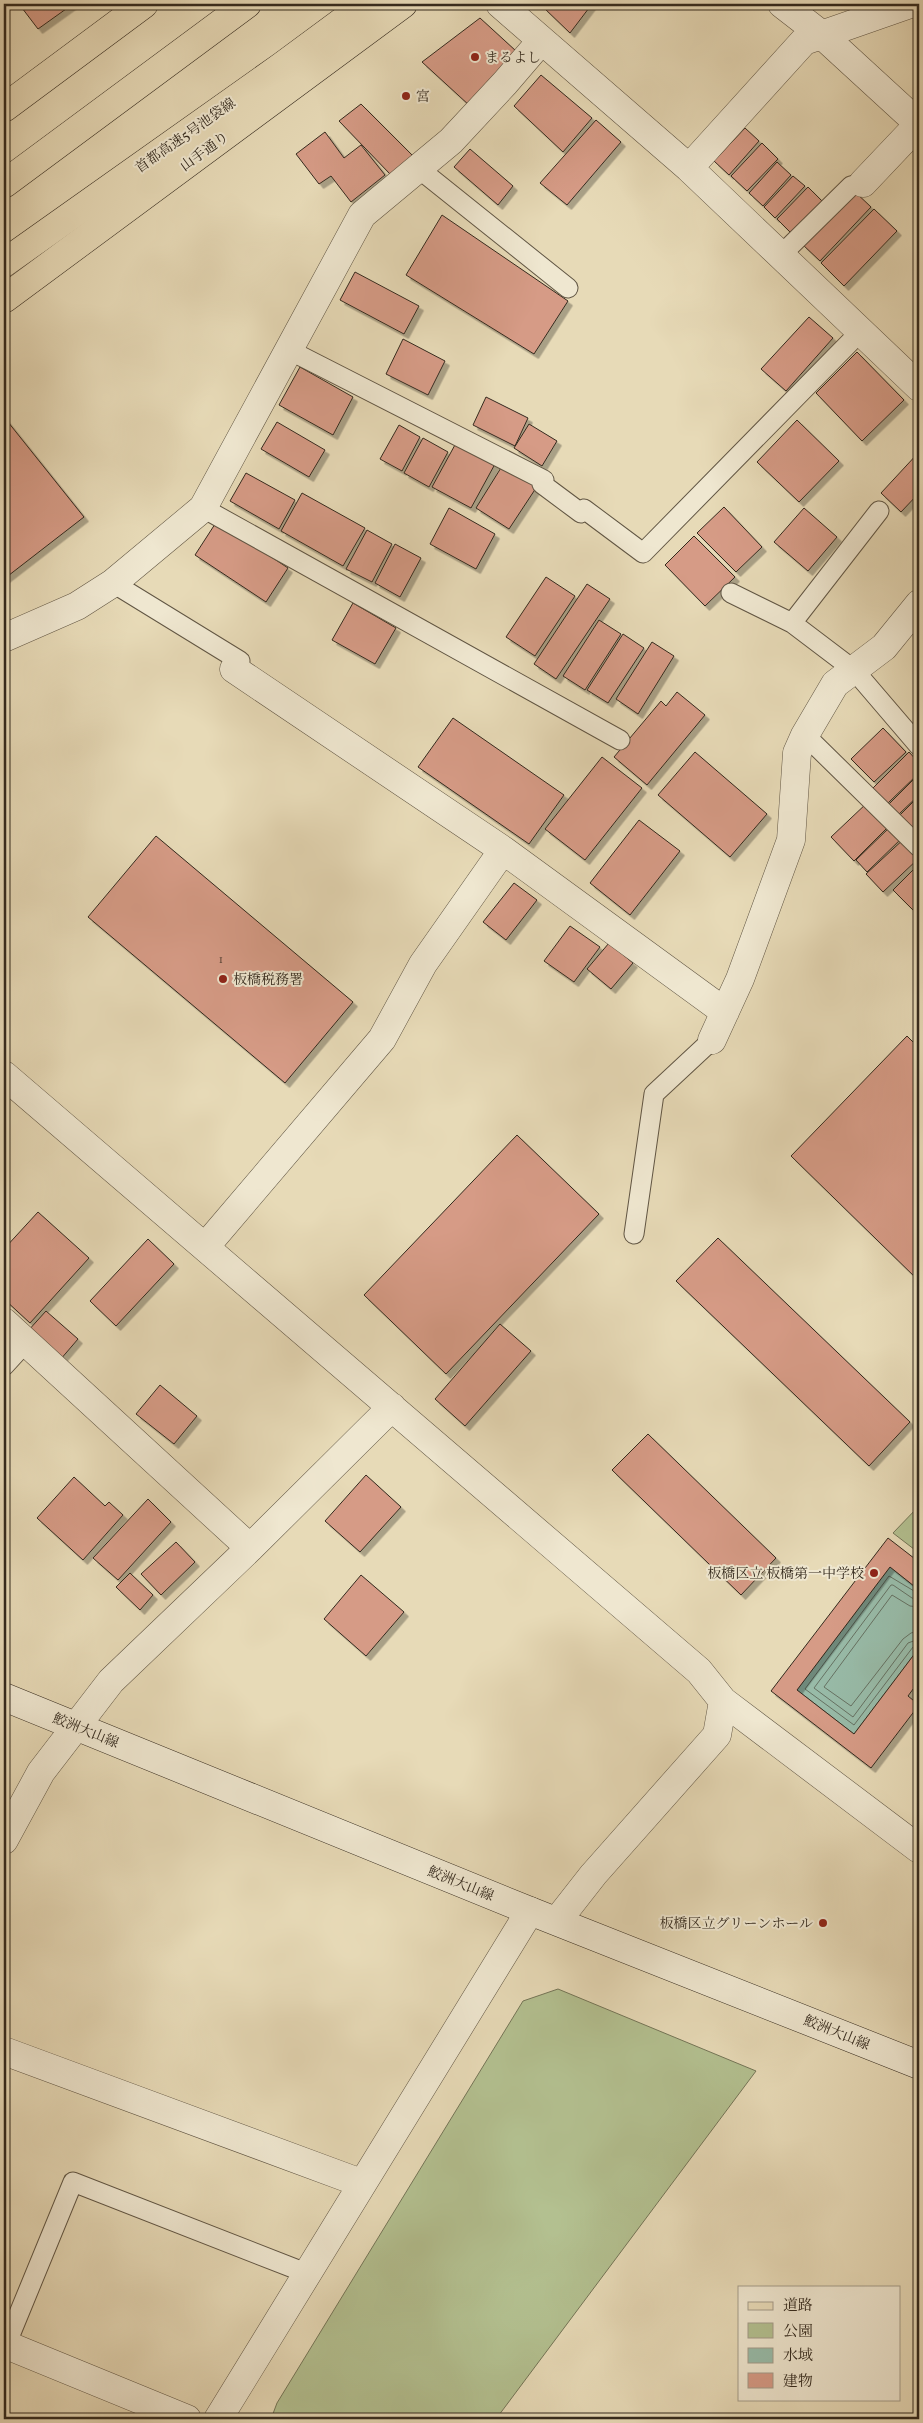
<svg xmlns="http://www.w3.org/2000/svg" width="923" height="2423" font-family="Vollkorn,'Noto Serif JP',serif">
<defs>
<filter id="shadow"><feDropShadow dx="4.5" dy="4.5" stdDeviation="0" flood-color="#0004"/></filter>
</defs>
<rect width="100%" height="100%" fill="#e7dab7"/>
<filter id="stains"><feTurbulence type="fractalNoise" baseFrequency=".004" numOctaves="4"/><feColorMatrix values="0 0 0 0 .2 0 0 0 0 .09 0 0 0 0 .02 0 0 0 .5 -.17"/></filter>
<radialGradient id="worn" r=".72"><stop offset=".6" stop-color="#630" stop-opacity="0"/><stop offset="1" stop-color="#630" stop-opacity=".3"/></radialGradient>
<path fill="#b3c090" stroke="#747557" d="M 919,1506 L 919,1553 L 893,1533 Z
M 558,1989 L 756,2071 L 496,2419 L 271,2419 L 277,2403 L 523,2001 Z"/>
<path fill="#98bba8" stroke="#708171" d="M 890,1567 L 919,1590 L 919,1648 L 854,1734 L 797,1690 Z"/>
<g fill="none" stroke-linecap="round" stroke-linejoin="round">
<path stroke="#667263" stroke-width="1" d="M 919,1594 L 889,1576 L 805,1689 L 854,1725 L 913,1647 L 919,1645
M 919,1600 L 912,1598 L 893,1585 L 891,1585 L 814,1688 L 853,1717 L 908,1643 L 919,1639
M 919,1607 L 910,1606 L 892,1595 L 824,1687 L 851,1706 L 903,1639 L 911,1633 L 919,1631"/>
</g>
<path fill="#d69b86" stroke="#342a1e" filter="url(#shadow)" d="M 19,4 L 73,4 L 38,29 Z
M 545,4 L 592,4 L 570,33 L 543,7 Z
M 480,18 L 516,51 L 470,106 L 422,62 Z
M 541,75 L 592,118 L 563,152 L 514,106 Z
M 361,104 L 415,158 L 390,174 L 339,121 Z
M 596,120 L 621,142 L 567,205 L 540,183 Z
M 745,128 L 759,141 L 729,175 L 714,161 Z
M 325,132 L 344,158 L 361,145 L 385,175 L 351,202 L 331,176 L 319,184 L 296,154 Z
M 762,143 L 778,159 L 747,191 L 731,176 Z
M 470,149 L 513,186 L 498,205 L 454,167 Z
M 777,162 L 791,175 L 763,206 L 749,193 Z
M 793,176 L 805,186 L 775,218 L 764,207 Z
M 808,187 L 825,204 L 794,236 L 777,219 Z
M 853,190 L 871,207 L 820,261 L 802,244 Z
M 874,209 L 897,231 L 844,286 L 821,263 Z
M 442,215 L 568,301 L 534,354 L 406,275 Z
M 355,272 L 419,306 L 404,334 L 340,300 Z
M 809,317 L 833,338 L 786,391 L 761,369 Z
M 403,339 L 445,361 L 428,395 L 386,374 Z
M 857,352 L 904,400 L 862,441 L 816,393 Z
M 300,367 L 353,397 L 333,435 L 279,405 Z
M 486,397 L 528,418 L 515,446 L 473,425 Z
M 4,417 L 84,517 L 4,579 Z
M 797,420 L 839,461 L 799,502 L 757,462 Z
M 277,422 L 325,450 L 309,477 L 261,449 Z
M 529,424 L 557,441 L 542,466 L 514,448 Z
M 399,425 L 420,437 L 402,471 L 380,459 Z
M 423,438 L 448,452 L 429,487 L 404,473 Z
M 456,443 L 495,464 L 471,508 L 432,487 Z
M 919,452 L 919,493 L 901,512 L 881,493 Z
M 504,463 L 538,485 L 509,529 L 476,508 Z
M 246,473 L 295,500 L 279,529 L 230,501 Z
M 302,493 L 365,528 L 343,566 L 281,531 Z
M 724,507 L 762,547 L 736,572 L 697,533 Z
M 449,508 L 495,534 L 476,569 L 430,544 Z
M 804,508 L 837,537 L 808,571 L 774,542 Z
M 217,521 L 288,568 L 266,602 L 195,555 Z
M 367,530 L 392,544 L 372,582 L 346,569 Z
M 694,536 L 735,577 L 705,606 L 665,565 Z
M 395,544 L 421,558 L 400,597 L 375,583 Z
M 546,577 L 575,596 L 535,656 L 506,637 Z
M 587,584 L 610,599 L 556,679 L 534,664 Z
M 353,603 L 396,628 L 375,664 L 332,640 Z
M 599,620 L 621,634 L 585,690 L 563,676 Z
M 623,634 L 644,648 L 608,703 L 587,690 Z
M 652,642 L 674,656 L 638,714 L 616,699 Z
M 677,692 L 705,715 L 647,785 L 614,757 L 661,701 L 666,706 Z
M 453,718 L 564,795 L 529,844 L 418,767 Z
M 883,728 L 906,752 L 874,782 L 851,759 Z
M 695,752 L 767,814 L 730,857 L 658,795 Z
M 909,752 L 919,763 L 919,773 L 888,803 L 873,788 Z
M 602,757 L 642,788 L 585,860 L 545,829 Z
M 919,774 L 919,795 L 899,814 L 889,804 Z
M 919,796 L 919,834 L 900,815 Z
M 868,802 L 890,825 L 854,861 L 831,837 Z
M 639,820 L 680,851 L 630,915 L 590,883 Z
M 891,826 L 903,837 L 867,872 L 856,860 Z
M 156,836 L 353,1002 L 285,1083 L 88,917 Z
M 906,837 L 919,852 L 919,858 L 883,892 L 866,874 Z
M 919,864 L 919,913 L 917,914 L 893,890 Z
M 514,883 L 537,900 L 506,940 L 483,922 Z
M 570,926 L 600,947 L 574,982 L 544,961 Z
M 609,943 L 633,963 L 611,989 L 587,969 Z
M 907,1036 L 919,1048 L 919,1281 L 791,1156 Z
M 517,1135 L 599,1214 L 446,1374 L 364,1295 Z
M 38,1212 L 89,1258 L 30,1323 L 4,1299 L 4,1249 Z
M 718,1238 L 910,1422 L 869,1466 L 676,1281 Z
M 148,1239 L 174,1264 L 116,1326 L 90,1301 Z
M 46,1311 L 78,1339 L 60,1360 L 27,1332 Z
M 500,1324 L 531,1351 L 465,1426 L 435,1399 Z
M 160,1385 L 197,1416 L 174,1444 L 136,1414 Z
M 648,1434 L 776,1558 L 741,1595 L 612,1470 Z
M 366,1475 L 401,1507 L 360,1552 L 325,1521 Z
M 74,1477 L 105,1506 L 109,1502 L 123,1515 L 83,1560 L 37,1518 Z
M 148,1499 L 171,1522 L 118,1580 L 93,1558 Z
M 888,1538 L 919,1562 L 919,1590 L 890,1567 L 797,1690 L 854,1734 L 919,1648 L 919,1681 L 908,1696 L 919,1705 L 871,1768 L 771,1691 Z
M 176,1542 L 195,1562 L 161,1595 L 141,1574 Z
M 130,1573 L 153,1595 L 140,1610 L 116,1587 Z
M 361,1575 L 404,1612 L 366,1656 L 324,1619 Z"/>
<g fill="none" stroke-linecap="round" stroke-linejoin="round">
<defs>
<path id="lane" d="M 418,168 L 568,288
M 781,255 L 851,186 L 863,183
M 289,350 L 544,480 L 542,484 L 581,513 L 584,509 L 643,553 L 861,331
M 203,508 L 620,740
M 113,583 L 240,661 L 234,669
M 731,593 L 792,623 L 854,670 L 919,746
M 792,623 L 879,511
M 805,735 L 919,847
M 634,1234 L 654,1094 L 712,1040
M 4,1366 L 26,1342
M 6,2345 L 73,2182 L 306,2273"/>
<path id="street" d="M 500,4 L 689,168 L 919,387
M 782,4 L 822,35 L 919,124
M 689,168 L 804,41 L 910,4
M 863,183 L 919,124
M 4,638 L 77,606 L 113,583 L 203,508 L 362,215 L 451,141 L 505,83 L 541,41
M 234,669 L 503,850 L 725,1012
M 712,1040 L 740,979 L 791,840 L 797,753 L 805,735 L 835,684 L 884,647 L 919,604
M 4,1075 L 699,1671 L 723,1701 L 717,1735 L 593,1875 L 557,1921
M 205,1247 L 382,1039 L 423,964 L 503,850
M 4,1322 L 250,1548
M 723,1701 L 919,1849
M 4,1840 L 41,1772 L 111,1681 L 250,1548 L 392,1407
M 4,2051 L 361,2183
M 4,2344 L 187,2419
M 218,2419 L 530,1911"/>
<path id="secondary" d="M 4,1697 L 530,1911 L 919,2065"/>
<path id="primary" d="M 4,108 L 144,4
M 4,299 L 403,4"/>
<path id="highway" d="M 4,184 L 247,4
M 4,263 L 282,66 L 366,4"/>
</defs>
<use href="#lane" stroke="#615644" stroke-width="21"/>
<use href="#street" stroke="#615644" stroke-width="29"/>
<use href="#secondary" stroke="#342a1e" stroke-width="29"/>
<use href="#primary" stroke="#342a1e" stroke-width="29"/>
<use href="#highway" stroke="#342a1e" stroke-width="29"/>
<use href="#lane" stroke="#efe7d0" stroke-width="19"/>
<use href="#street" stroke="#efe7d0" stroke-width="28"/>
<use href="#secondary" stroke="#efe7d0" stroke-width="28"/>
<use href="#primary" stroke="#e7dab7" stroke-width="28"/>
<use href="#highway" stroke="#e7dab7" stroke-width="28"/>
</g>
<g fill="#8f2418" stroke="#efe7d0" stroke-width="2">
<circle cx="475" cy="57" r="5"/>
<circle cx="406" cy="96" r="5"/>
<circle cx="223" cy="979" r="5"/>
<circle cx="874" cy="1573" r="5"/>
<circle cx="823" cy="1923" r="5"/>
</g>
<g text-anchor="middle" stroke-width="4" stroke-linejoin="round" paint-order="stroke">
<g font-size="11" fill="#5c4638">
<text x="221" y="963">1</text>
</g>
<g font-size="14" fill="#342a1e" stroke="#efe7d0" text-anchor="start">
<text x="485" y="62">まるよし</text>
<text x="416" y="101">宮</text>
<text x="233" y="984">板橋税務署</text>
<text x="864" y="1578" text-anchor="end">板橋区立 板橋第一中学校</text>
<text x="813" y="1928" text-anchor="end">板橋区立グリーンホール</text>
</g>
<g font-size="14" fill="#342a1e" stroke="#efe7d0">
<text transform="translate(185 135) rotate(-35)" y="5">首都高速5号池袋線</text>
<text transform="translate(204 151) rotate(-36)" y="5">山手通り</text>
<text transform="translate(86 1730) rotate(22)" y="5">鮫洲大山線</text>
<text transform="translate(461 1883) rotate(22)" y="5">鮫洲大山線</text>
<text transform="translate(837 2032) rotate(22)" y="5">鮫洲大山線</text>
</g>
</g>
<rect width="923" height="2423" fill="none" stroke="#e7dab7" stroke-width="20"/>
<rect x="5" y="5" width="913" height="2413" fill="none" stroke="#342a1e" stroke-width="2.5"/>
<rect x="10" y="10" width="903" height="2403" fill="none" stroke="#342a1e"/>
<rect x="738" y="2286" width="162" height="115" fill="#efe7d0" stroke="#a49b89"/>
<rect x="748" y="2302" width="25" height="8" fill="#e7dab7" stroke="#a49b89"/>
<text x="783" y="2310" font-size="15" fill="#342a1e">道路</text>
<rect x="748" y="2323" width="25" height="15" fill="#b3c090" stroke="#a49b89"/>
<text x="783" y="2336" font-size="15" fill="#342a1e">公園</text>
<rect x="748" y="2348" width="25" height="15" fill="#98bba8" stroke="#a49b89"/>
<text x="783" y="2360" font-size="15" fill="#342a1e">水域</text>
<rect x="748" y="2373" width="25" height="15" fill="#d69b86" stroke="#a49b89"/>
<text x="783" y="2386" font-size="15" fill="#342a1e">建物</text>
<rect width="100%" height="100%" filter="url(#stains)"/>
<rect width="100%" height="100%" fill="url(#worn)"/>
</svg>
